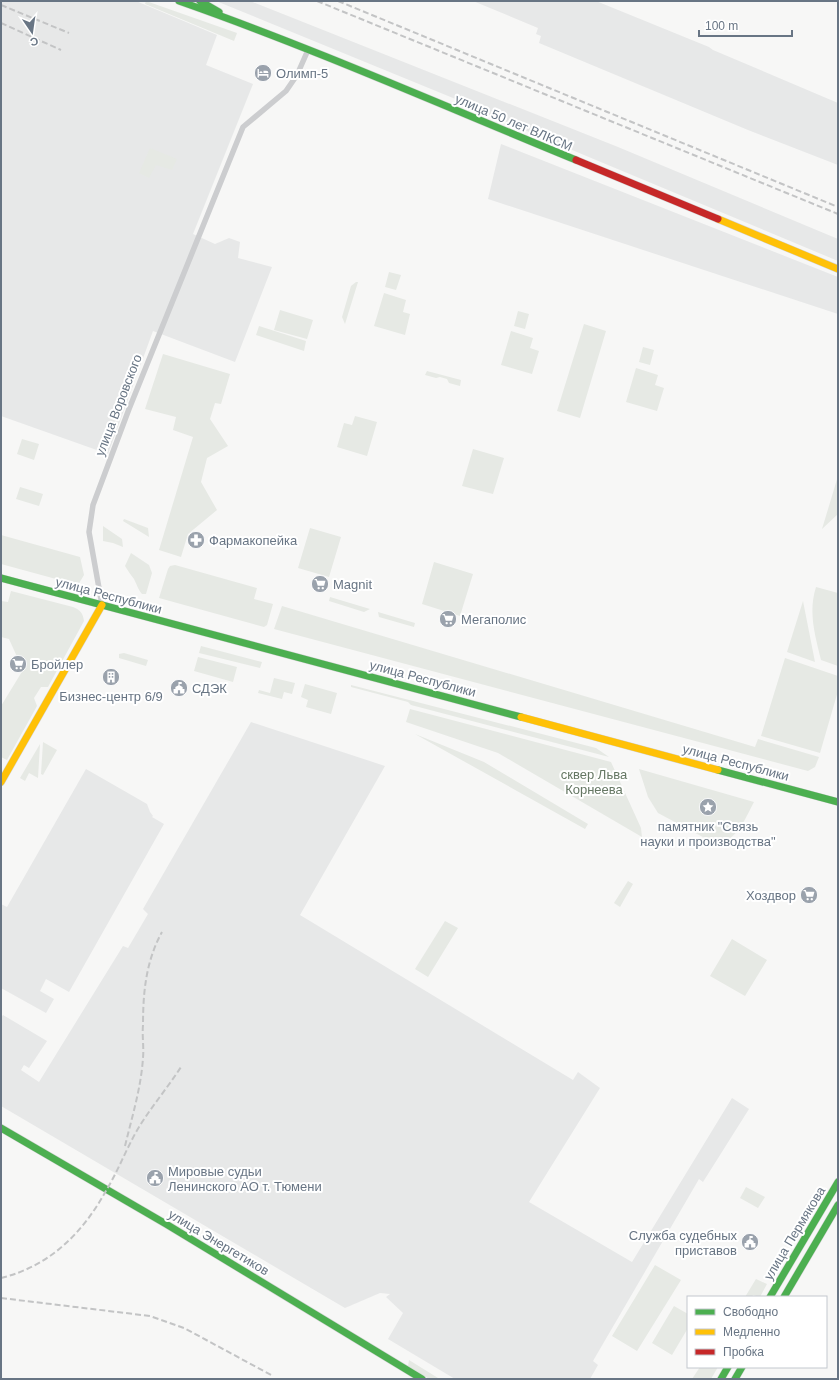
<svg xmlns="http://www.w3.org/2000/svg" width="839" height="1380" font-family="Arial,sans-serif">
<rect width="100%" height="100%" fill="#f7f7f6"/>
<path fill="#e7e8e8" d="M 1,1 L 136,1 L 217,35 L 206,65 L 253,84 L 193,234 L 215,244 L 229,238 L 240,242 L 238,258 L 272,267 L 235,362 L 153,331 L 108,454 L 1,416 Z
M 216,1 L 250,1 L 618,147 L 838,239 L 838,261 L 584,155 L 475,109 L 475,107 Z
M 473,1 L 596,1 L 709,47 L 713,50 L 838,103 L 838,165 L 748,130 L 539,43 L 541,36 L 536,34 L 538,28 Z
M 501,144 L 838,277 L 838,314 L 488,199 Z
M 251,722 L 385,766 L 300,915 L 573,1080 L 578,1072 L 600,1088 L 529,1202 L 632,1262 L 732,1098 L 749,1109 L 703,1182 L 699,1179 L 593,1361 L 598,1365 L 590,1379 L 455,1379 L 388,1339 L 403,1313 L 386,1297 L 390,1294 L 380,1293 L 345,1308 L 1,1106 L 1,1018 L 3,1015 L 47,1041 L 29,1068 L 24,1065 L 21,1070 L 39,1082 L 123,946 L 128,948 L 148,914 L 143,909 Z
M 86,769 L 147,804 L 150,812 L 153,816 L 152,817 L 164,824 L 69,992 L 46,979 L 40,991 L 54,999 L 46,1013 L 1,988 L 1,904 L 7,907 Z"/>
<path fill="#e6e9e4" d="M 146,1 L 237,33 L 234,41 L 145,4 Z
M 150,148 L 177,159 L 172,170 L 156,165 L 149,178 L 139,173 Z
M 389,272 L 401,275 L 396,290 L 385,287 Z
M 356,282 L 358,282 L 345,324 L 342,317 L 351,286 Z
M 384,293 L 406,300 L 403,312 L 410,314 L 405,335 L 374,326 Z
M 280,310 L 313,320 L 307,339 L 274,330 Z
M 518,311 L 529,314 L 525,329 L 514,326 Z
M 584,324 L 606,331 L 580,418 L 557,411 Z
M 259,326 L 306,341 L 304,351 L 256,335 Z
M 511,331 L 533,338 L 530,348 L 539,351 L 532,374 L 501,365 Z
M 643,347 L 654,350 L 650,365 L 639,362 Z
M 163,354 L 230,374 L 221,404 L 215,403 L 210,419 L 228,446 L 207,458 L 201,482 L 217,510 L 188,534 L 181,557 L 159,550 L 193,437 L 173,430 L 176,417 L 145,409 Z
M 636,368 L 658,375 L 655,385 L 664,388 L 657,411 L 626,402 Z
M 427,371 L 461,380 L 460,386 L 449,383 L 447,379 L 440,377 L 436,378 L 425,375 Z
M 355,416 L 377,422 L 367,456 L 337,447 L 344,423 L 352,425 Z
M 22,439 L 39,444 L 34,460 L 17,454 Z
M 473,449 L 504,458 L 493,494 L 462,486 Z
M 838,476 L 838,514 L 822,529 Z
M 20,487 L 43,494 L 39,506 L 16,499 Z
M 124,519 L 148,528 L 149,537 L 123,521 Z
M 103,526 L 122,539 L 123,547 L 113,543 L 103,541 Z
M 310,528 L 341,537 L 329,577 L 298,568 Z
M 1,535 L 80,557 L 84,575 L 78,585 L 1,564 Z
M 131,553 L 149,565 L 152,573 L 146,594 L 142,594 C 138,589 137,585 134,579 C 131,575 128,571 125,566 Z
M 434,562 L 473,574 L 460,616 L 422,604 Z
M 175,565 L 257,588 L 254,599 L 273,604 L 267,625 L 264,627 L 159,598 L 168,569 L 170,566 Z
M 816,587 L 838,593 L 838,666 L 821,660 C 815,635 808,612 816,587 Z
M 11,591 L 73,607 C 81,610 83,614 84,621 L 48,687 L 41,687 L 34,698 L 37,706 L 7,760 L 1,757 L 1,706 L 23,670 L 9,639 L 1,637 L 1,601 L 8,602 Z
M 330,597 L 370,609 L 364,612 L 329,601 Z
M 803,601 L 815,662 L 787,652 Z
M 282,606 L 755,747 L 758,739 L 819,757 L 815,767 L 808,771 L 274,629 Z
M 378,612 L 415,623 L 414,627 L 379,617 Z
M 201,646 L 262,662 L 260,668 L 199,653 Z
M 124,653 L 148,660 L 146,666 L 119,658 L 119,654 Z
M 198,657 L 237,667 L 233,682 L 194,671 Z
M 785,658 L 838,676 L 838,691 L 820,753 L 761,736 Z
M 274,678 L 295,683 L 292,694 L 284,692 L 282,699 L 258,693 L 259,690 L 270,693 Z
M 305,684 L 337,693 L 331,714 L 306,707 L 308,700 L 301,697 Z
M 351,685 L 596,748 L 609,757 L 411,705 L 408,702 L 351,687 Z
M 410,709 L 611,762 L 641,828 L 642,837 L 498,753 L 406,722 Z
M 415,734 L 484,762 L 588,824 L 585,829 Z
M 43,742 L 57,750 L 43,775 L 41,774 Z
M 40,744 L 38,778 L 29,773 L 25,781 L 20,778 Z
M 639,769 L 754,802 C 744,820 738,842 714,843 L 658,813 L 648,797 Z
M 628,881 L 633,884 L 620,907 L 614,903 Z
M 445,921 L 458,928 L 428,977 L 415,969 Z
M 732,939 L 767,960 L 745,996 L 710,976 Z
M 746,1187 L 765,1197 L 758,1208 L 740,1198 Z
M 655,1265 L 681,1280 L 637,1351 L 612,1336 Z
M 756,1279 L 767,1284 L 760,1297 L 753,1295 L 752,1297 L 745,1297 Z
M 674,1306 L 688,1314 L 688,1328 L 672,1355 L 652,1343 Z
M 409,1360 L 438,1378 L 429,1379 L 408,1366 Z
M 700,1367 L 718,1367 L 711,1379 L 692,1379 Z"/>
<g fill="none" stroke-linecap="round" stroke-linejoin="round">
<defs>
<path id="fast" d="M 179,1 C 313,48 444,106 576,160
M 200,1 L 219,12
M 1,578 L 521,717
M 718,770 L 838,802
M 1,1128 L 166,1224 L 422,1379
M 770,1297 L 838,1182
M 784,1297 L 838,1205
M 721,1379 L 728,1367
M 735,1379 L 742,1367"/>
<path id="slow" d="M 718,219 L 838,269
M 521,717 L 718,770
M 1,782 L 102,605"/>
<path id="jam" d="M 576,160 L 718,219"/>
</defs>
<use href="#fast" stroke="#d3d3d4" stroke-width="8"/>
<use href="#slow" stroke="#d3d3d4" stroke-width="8"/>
<use href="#jam" stroke="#d3d3d4" stroke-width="8"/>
<path stroke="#cccdcf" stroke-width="5.5" d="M 102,605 L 89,532 L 93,505 L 129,409 L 243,127 L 286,91 L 297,75 L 308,50"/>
<use href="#fast" stroke="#4caf50" stroke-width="7"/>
<use href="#slow" stroke="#ffc107" stroke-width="7"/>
<use href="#jam" stroke="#c62828" stroke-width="7"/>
<path stroke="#c3c4c5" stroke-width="2" stroke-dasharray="6 3" stroke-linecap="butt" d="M 317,1 L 838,214
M 338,1 L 838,207
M 1,5 L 69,33
M 1,23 L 61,50
M 125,1146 C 132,1117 141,1088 143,1058 C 144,1047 142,1036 143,1025 C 143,992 146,961 162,932
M 1,1278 C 50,1266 83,1233 107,1189 C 119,1169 127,1147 139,1127 C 152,1106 168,1087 181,1067
M 1,1298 L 150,1316 L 184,1328 L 273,1376"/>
</g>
<defs>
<symbol id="hotel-disc" viewBox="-11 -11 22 22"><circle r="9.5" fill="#9aa2ac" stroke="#fff"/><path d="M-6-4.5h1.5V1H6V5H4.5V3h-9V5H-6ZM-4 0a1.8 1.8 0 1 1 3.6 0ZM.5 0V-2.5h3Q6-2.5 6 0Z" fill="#fff"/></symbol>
<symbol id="pharmacy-disc" viewBox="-11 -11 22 22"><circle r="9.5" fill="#9aa2ac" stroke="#fff"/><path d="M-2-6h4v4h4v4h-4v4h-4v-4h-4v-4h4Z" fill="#fff"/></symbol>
<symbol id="supermarket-disc" viewBox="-11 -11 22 22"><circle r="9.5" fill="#9aa2ac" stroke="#fff"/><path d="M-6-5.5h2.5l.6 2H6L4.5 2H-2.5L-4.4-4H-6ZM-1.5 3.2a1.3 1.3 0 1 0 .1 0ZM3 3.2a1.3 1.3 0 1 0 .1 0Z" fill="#fff"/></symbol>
<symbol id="building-disc" viewBox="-11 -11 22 22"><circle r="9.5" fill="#9aa2ac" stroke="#fff"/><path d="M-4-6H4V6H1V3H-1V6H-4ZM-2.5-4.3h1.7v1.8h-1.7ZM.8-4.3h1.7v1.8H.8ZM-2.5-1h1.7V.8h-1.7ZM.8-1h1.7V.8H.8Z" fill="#fff"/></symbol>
<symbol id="civic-disc" viewBox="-11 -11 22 22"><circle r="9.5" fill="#9aa2ac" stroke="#fff"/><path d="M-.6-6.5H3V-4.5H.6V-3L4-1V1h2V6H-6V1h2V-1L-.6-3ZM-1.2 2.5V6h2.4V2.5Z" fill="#fff"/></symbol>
<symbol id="sight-disc" viewBox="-11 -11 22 22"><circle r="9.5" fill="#9aa2ac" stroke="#fff"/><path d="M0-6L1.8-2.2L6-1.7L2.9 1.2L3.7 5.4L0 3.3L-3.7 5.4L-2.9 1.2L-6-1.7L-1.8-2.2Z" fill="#fff"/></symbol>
</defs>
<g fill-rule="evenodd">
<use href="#hotel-disc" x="253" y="63" width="20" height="20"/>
<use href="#pharmacy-disc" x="186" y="530" width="20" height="20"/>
<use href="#supermarket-disc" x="310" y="574" width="20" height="20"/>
<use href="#supermarket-disc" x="438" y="609" width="20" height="20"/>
<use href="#supermarket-disc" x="8" y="654" width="20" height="20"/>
<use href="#building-disc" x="101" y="667" width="20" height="20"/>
<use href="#civic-disc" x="169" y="678" width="20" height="20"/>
<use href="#sight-disc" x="698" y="797" width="20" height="20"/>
<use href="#supermarket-disc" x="799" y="885" width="20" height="20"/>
<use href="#civic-disc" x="145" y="1168" width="20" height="20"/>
<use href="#civic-disc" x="740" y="1232" width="20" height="20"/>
</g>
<g text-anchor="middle" stroke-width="4" stroke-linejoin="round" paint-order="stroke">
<g font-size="13" fill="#687584" stroke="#fff" text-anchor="start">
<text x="276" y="78">Олимп-5</text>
<text x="209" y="545">Фармакопейка</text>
<text x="333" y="589">Magnit</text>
<text x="461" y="624">Мегаполис</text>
<text x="31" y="669">Бройлер</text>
<text x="192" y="693">СДЭК</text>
<text x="111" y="701" text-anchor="middle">Бизнес-центр 6/9</text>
<text x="708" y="831" text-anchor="middle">памятник "Связь<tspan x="708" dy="15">науки и производства"</tspan></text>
<text x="796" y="900" text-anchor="end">Хоздвор</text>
<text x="168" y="1176">Мировые судьи<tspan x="168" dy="15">Ленинского АО т. Тюмени</tspan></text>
<text x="737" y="1240" text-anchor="end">Служба судебных<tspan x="737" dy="15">приставов</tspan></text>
</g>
<g font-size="13" fill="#687584" stroke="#fff">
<text transform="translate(514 122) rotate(23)" y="5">улица 50 лет ВЛКСМ</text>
<text transform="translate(118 405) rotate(-69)" y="5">улица Воровского</text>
<text transform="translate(109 595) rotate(15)" y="5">улица Республики</text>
<text transform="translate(423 678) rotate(15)" y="5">улица Республики</text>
<text transform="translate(736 762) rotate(15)" y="5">улица Республики</text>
<text transform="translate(794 1233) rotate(-59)" y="5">улица Пермякова</text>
<text transform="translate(219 1242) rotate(31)" y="5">улица Энергетиков</text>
</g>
<g font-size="13" fill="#657763" stroke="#fff">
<text x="594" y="779">сквер Льва<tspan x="594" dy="15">Корнеева</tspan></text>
</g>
</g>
<rect width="839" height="1380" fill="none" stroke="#687584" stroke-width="4"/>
<rect x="687" y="1296" width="140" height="72" fill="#ffffff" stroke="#c3c8ce"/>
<rect x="695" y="1309" width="20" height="6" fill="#4caf50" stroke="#c3c8ce"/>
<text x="723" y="1316" font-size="12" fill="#687584">Свободно</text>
<rect x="695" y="1329" width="20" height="6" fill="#ffc107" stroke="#c3c8ce"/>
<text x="723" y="1336" font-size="12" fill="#687584">Медленно</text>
<rect x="695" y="1349" width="20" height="6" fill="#c62828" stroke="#c3c8ce"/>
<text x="723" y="1356" font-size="12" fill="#687584">Пробка</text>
<g transform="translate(32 32) rotate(167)" stroke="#ffffff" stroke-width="3" paint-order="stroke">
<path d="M0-3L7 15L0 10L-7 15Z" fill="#687584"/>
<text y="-6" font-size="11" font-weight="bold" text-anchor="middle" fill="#687584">С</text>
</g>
<path d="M699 30v6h93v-6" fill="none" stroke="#687584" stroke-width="2"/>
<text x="705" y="30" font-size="12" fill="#687584" stroke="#ffffff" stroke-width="3" paint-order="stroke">100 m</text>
</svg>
